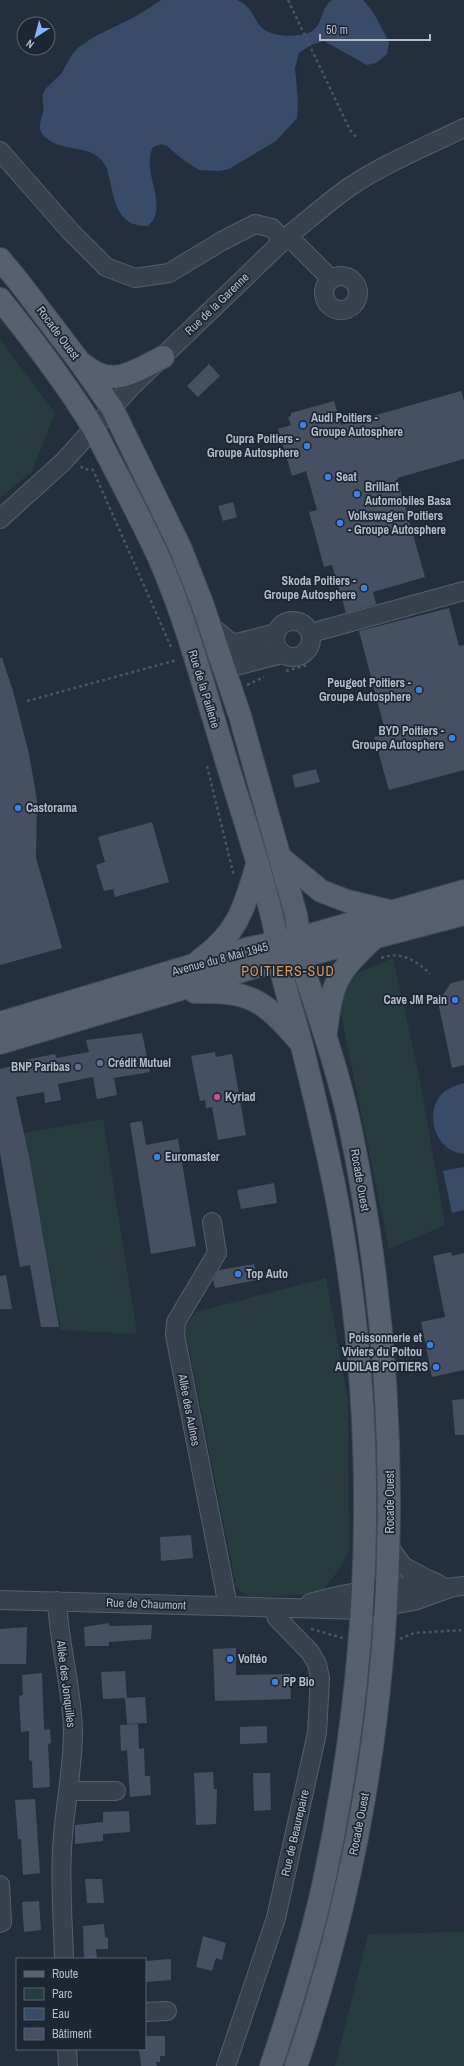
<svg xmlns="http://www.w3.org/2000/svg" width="464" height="2066" font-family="'Archivo Narrow',sans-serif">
<rect width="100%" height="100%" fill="#242f3e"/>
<path fill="#263c3f" d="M 0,339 L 55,413 L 32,471 L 0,498 Z
M 393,958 L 419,1075 L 445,1225 L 389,1249 L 340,1009 L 344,988 L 355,974 Z
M 103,1119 L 137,1334 L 61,1330 L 24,1133 Z
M 326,1278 L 348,1400 L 349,1552 L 340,1568 L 321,1593 L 252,1597 L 241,1592 L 236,1586 L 185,1329 L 195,1312 Z
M 464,1932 L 464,2066 L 335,2066 L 368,1934 Z"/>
<path fill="#394c67" d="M 161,0 C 181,0 200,0 219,0 C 224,0 233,0 237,0 C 251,5 253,18 261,27 C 271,37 293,37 305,34 C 325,29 319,8 332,0 L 363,0 L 373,12 L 389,42 L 387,54 L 376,63 L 367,65 L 324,41 L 311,45 L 299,53 L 295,68 L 298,102 L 297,118 L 276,141 L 229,169 L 220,171 L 199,170 L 181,158 L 167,146 L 161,144 L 153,147 C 142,170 162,194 155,216 C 154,220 150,223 148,226 C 119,227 115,204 110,181 C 108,176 108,170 106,166 C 92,142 63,154 45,137 C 36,129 41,122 43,112 C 45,107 41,100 43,94 C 47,84 57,80 63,71 C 68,62 72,51 82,45 C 98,33 118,26 136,16 C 144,12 153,5 161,0 Z
M 464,1083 L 464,1154 C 437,1152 424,1117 440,1096 C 446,1088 455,1086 464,1083 Z
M 464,1167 L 464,1210 L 452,1213 L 443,1171 Z"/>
<path fill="#455162" d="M 209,364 L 220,376 L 198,397 L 187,386 Z
M 461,391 L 464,401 L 464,459 L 397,478 L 425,577 L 373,592 L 376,604 L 346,613 L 332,565 L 324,567 L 309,512 L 317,510 L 306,471 L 292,476 L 278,429 L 291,425 L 288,417 L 291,416 L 291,413 L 334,401 L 341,425 Z
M 233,502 L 237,517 L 223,521 L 218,506 Z
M 449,608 L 459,646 L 464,645 L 464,770 L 389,790 L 374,737 L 386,734 L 359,631 Z
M 0,658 L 2,658 L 13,691 L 29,754 L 37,800 L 36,858 L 62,948 L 0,965 Z
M 316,769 L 320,782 L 295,788 L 292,775 Z
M 152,822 L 169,882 L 115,897 L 113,889 L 104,891 L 96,865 L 105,862 L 98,837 Z
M 464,980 L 464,1065 L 452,1068 L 438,1002 L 451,983 Z
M 142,1033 L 150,1072 L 114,1078 L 117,1095 L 97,1099 L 93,1077 L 58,1084 L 61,1100 L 45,1103 L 44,1092 L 16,1097 L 29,1156 L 59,1327 L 41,1327 L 30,1265 L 20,1267 L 0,1153 L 0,1069 L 20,1064 L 20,1061 L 55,1054 L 56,1058 L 89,1052 L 86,1040 Z
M 215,1052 L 216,1057 L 232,1054 L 246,1135 L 218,1140 L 212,1107 L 206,1108 L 205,1100 L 200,1101 L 191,1056 Z
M 142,1121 L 146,1145 L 178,1139 L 196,1246 L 151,1254 L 130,1123 Z
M 274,1183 L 277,1203 L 241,1209 L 237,1190 Z
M 451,1252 L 452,1256 L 464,1253 L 464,1370 L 432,1377 L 421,1322 L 445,1317 L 433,1256 Z
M 254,1264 L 257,1280 L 215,1288 L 213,1280 L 219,1270 Z
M 6,1275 L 12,1309 L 0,1309 L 0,1276 Z
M 464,1399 L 464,1435 L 455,1435 L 452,1400 Z
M 191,1535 L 193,1558 L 161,1561 L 160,1537 Z
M 109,1623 L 109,1626 L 152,1625 L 151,1639 L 109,1642 L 109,1646 L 85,1646 L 84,1627 Z
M 27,1627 L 26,1664 L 0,1664 L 0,1629 Z
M 236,1648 L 236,1675 L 290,1674 L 291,1699 L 215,1701 L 213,1649 Z
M 125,1671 L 127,1698 L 103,1699 L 101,1672 Z
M 42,1673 L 44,1730 L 50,1729 L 51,1743 L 48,1744 L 50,1787 L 33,1788 L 32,1761 L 29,1760 L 29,1731 L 21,1732 L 19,1696 L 23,1695 L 22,1675 Z
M 145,1697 L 147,1723 L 127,1724 L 125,1698 Z
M 138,1724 L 139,1749 L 144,1748 L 145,1776 L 150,1776 L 151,1795 L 130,1797 L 127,1750 L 121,1751 L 120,1725 Z
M 267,1726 L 267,1743 L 240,1744 L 240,1727 Z
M 213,1772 L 214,1789 L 217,1789 L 216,1824 L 196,1825 L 194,1773 Z
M 253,1773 L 270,1773 L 271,1810 L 254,1811 Z
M 35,1799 L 40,1873 L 23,1875 L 21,1839 L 18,1839 L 15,1800 Z
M 129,1811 L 130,1832 L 103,1834 L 103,1841 L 75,1844 L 75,1825 L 103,1822 L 103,1812 Z
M 85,1879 L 102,1879 L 104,1903 L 87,1903 Z
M 39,1901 L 41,1930 L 24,1932 L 22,1902 Z
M 104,1924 L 105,1937 L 108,1938 L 108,1949 L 96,1949 L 97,1959 L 84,1959 L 83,1926 Z
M 203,1936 L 226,1943 L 222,1960 L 216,1958 L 212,1971 L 196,1967 Z
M 171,1959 L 171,1980 L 146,1982 L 145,1961 Z
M 145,2036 L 165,2036 L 165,2056 L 160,2056 L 160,2062 L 156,2062 L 157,2066 L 141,2066 L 139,2049 L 145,2049 Z"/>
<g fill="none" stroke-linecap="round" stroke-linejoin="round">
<defs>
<path id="minor" d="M 0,151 L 71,232 L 106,267 L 135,278 L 169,273 L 222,241 L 255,224 L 272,228 L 284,241
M 288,236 L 331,279
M324 293a17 17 0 1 1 34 0a17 17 0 1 1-34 0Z
M 0,519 L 63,462 L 131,387 L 288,236 C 308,220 327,203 348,188 C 383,164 425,147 464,128
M275 639a18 18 0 1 1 36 0a18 18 0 1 1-36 0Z
M 210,625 L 230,642 L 237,643 L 276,633
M 311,633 L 464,591
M 236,666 L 282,654
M 225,668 L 238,654 L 258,647
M 212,1222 L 217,1253 L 176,1322 L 175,1335 L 228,1606
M 389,1547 L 403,1566 L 427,1579 L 437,1583
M 0,1600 L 363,1610 L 414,1601 L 453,1587 L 464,1586
M 57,1601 C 59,1645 72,1687 73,1731 C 73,1771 64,1809 62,1849 C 60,1886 63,1923 64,1959
M 310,1603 C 354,1591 398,1583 444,1587
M 69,1791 L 116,1791
M 0,1885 L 2,1922 L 0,1923
M 145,2012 L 167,2011
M 67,2049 L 68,2066
M 226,2066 L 276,1918 L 317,1733 L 320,1678 L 317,1664 L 310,1652 L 277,1618 L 273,1608"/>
<path id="major" d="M 0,259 L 19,282 L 79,361 L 112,408 L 180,547 L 202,603 L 240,716 L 296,915 L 298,929 L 296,939 L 300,957 C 318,1015 339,1072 351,1131 C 415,1442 399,1765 296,2066
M 0,299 C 33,340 66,383 94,429 C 115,471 139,514 159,558 C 185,617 202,681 221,743 C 240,808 263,872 277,939 C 279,947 278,956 280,964 C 285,991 295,1018 302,1046 C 317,1106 332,1167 342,1228 C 379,1447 370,1670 323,1886 C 309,1947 291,2007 271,2066
M 83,364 C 112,389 133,372 163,357
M 281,858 L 321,891 L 347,901 L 389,911
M 200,960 C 238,933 244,908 257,865
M 195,992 C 250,991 263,999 299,1041
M 0,1023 L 250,948 L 296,939 L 464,891
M 326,1032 C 332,983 336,973 372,940
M 0,1043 L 255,967 L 300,957 L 464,914"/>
</defs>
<use href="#minor" stroke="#565f6c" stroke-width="20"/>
<use href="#major" stroke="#414a57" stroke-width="24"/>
<path stroke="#44595c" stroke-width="2.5" stroke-dasharray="3 3" stroke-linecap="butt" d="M 288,0 L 350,130 L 357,138
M 81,466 L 83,469 L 93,470 L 172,649
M 286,671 L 307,665
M 247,685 L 264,677
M 27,701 L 177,660
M 207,766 L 234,876
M 381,958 C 401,951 416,960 430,974
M 311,1629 L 343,1638
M 400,1639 L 414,1633 L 464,1630"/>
<use href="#minor" stroke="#38414e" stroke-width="18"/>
<use href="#major" stroke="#56606e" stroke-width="22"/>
</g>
<g fill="#3f7fe0" stroke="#1d2633" stroke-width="1.5">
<circle cx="303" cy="425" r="4"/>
<circle cx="307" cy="446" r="4"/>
<circle cx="328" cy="477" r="4"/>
<circle cx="357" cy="494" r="4"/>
<circle cx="340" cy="523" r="4"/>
<circle cx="364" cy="588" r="4"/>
<circle cx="419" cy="690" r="4"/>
<circle cx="452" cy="738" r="4"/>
<circle cx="18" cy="808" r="4"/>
<circle cx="455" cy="1000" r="4"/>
<circle cx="157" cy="1157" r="4"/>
<circle cx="238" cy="1274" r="4"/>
<circle cx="430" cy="1345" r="4"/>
<circle cx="436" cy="1367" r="4"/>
<circle cx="230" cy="1659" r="4"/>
<circle cx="275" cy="1682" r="4"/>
</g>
<g fill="#5c6f8a" stroke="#1d2633" stroke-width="1.5">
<circle cx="100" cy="1063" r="4"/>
<circle cx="78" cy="1067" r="4"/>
</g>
<circle fill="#d1479c" stroke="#1d2633" stroke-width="1.5" cx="217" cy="1097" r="4"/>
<g text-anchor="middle" stroke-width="3.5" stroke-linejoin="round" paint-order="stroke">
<g font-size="12" fill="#b4bcc9" stroke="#1d2633">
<text transform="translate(217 304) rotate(-44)" y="4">Rue de la Garenne</text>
<text transform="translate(58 333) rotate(53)" y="4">Rocade Ouest</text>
<text transform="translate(204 689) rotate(73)" y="4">Rue de la Paillerie</text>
<text transform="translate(220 959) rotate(-15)" y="4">Avenue du 8 Mai 1945</text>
<text transform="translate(360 1180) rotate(80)" y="4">Rocade Ouest</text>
<text transform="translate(189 1410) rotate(79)" y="4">Allée des Aulnes</text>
<text transform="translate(390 1502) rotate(-90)" y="4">Rocade Ouest</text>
<text transform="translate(146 1604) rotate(2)" y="4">Rue de Chaumont</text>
<text transform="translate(66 1684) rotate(83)" y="4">Allée des Jonquilles</text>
<text transform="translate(359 1824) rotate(-79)" y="4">Rocade Ouest</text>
<text transform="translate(295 1833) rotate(-77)" y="4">Rue de Beaurepaire</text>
</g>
<g font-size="12" font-weight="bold" fill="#b4bcc9" stroke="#1d2633" text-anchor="start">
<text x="311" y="422">Audi Poitiers -<tspan x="311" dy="14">Groupe Autosphere</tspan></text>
<text x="299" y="443" text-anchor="end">Cupra Poitiers -<tspan x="299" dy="14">Groupe Autosphere</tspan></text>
<text x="336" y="481">Seat</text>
<text x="365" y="491">Brillant<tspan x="365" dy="14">Automobiles Basa</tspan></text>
<text x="348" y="520">Volkswagen Poitiers<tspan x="348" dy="14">- Groupe Autosphere</tspan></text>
<text x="356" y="585" text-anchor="end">Skoda Poitiers -<tspan x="356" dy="14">Groupe Autosphere</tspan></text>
<text x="411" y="687" text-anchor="end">Peugeot Poitiers -<tspan x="411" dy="14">Groupe Autosphere</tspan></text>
<text x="444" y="735" text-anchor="end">BYD Poitiers -<tspan x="444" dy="14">Groupe Autosphere</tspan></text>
<text x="26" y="812">Castorama</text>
<text x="447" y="1004" text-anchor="end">Cave JM Pain</text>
<text x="108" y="1067">Crédit Mutuel</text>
<text x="70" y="1071" text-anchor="end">BNP Paribas</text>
<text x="225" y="1101">Kyriad</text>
<text x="165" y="1161">Euromaster</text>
<text x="246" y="1278">Top Auto</text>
<text x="422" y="1342" text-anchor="end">Poissonnerie et<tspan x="422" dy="14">Viviers du Poitou</tspan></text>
<text x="428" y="1371" text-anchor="end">AUDILAB POITIERS</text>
<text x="238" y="1663">Voltéo</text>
<text x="283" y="1686">PP Bio</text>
</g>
<g font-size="14" letter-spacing="1" fill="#d59563" stroke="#1d2633">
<text x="288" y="976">POITIERS-SUD</text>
</g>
</g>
<rect x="16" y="1958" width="130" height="92" fill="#1d2633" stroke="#59626f"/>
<rect x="24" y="1971" width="20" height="6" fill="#56606e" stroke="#59626f"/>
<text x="52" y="1978" font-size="12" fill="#b4bcc9">Route</text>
<rect x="24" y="1988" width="20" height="12" fill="#263c3f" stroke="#59626f"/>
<text x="52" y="1998" font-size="12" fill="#b4bcc9">Parc</text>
<rect x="24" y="2008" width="20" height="12" fill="#394c67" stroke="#59626f"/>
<text x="52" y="2018" font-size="12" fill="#b4bcc9">Eau</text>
<rect x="24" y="2028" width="20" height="12" fill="#455162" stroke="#59626f"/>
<text x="52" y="2038" font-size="12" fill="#b4bcc9">Bâtiment</text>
<g transform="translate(36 36) rotate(216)"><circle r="19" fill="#1d2633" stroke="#59626f"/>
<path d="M0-3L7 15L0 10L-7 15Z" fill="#8ab4f8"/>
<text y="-6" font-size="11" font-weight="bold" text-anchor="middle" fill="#b4bcc9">N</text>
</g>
<path d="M320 34v6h110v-6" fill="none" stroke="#b4bcc9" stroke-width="2"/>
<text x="326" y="34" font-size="12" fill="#b4bcc9" stroke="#1d2633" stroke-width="3" paint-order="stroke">50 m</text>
</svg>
